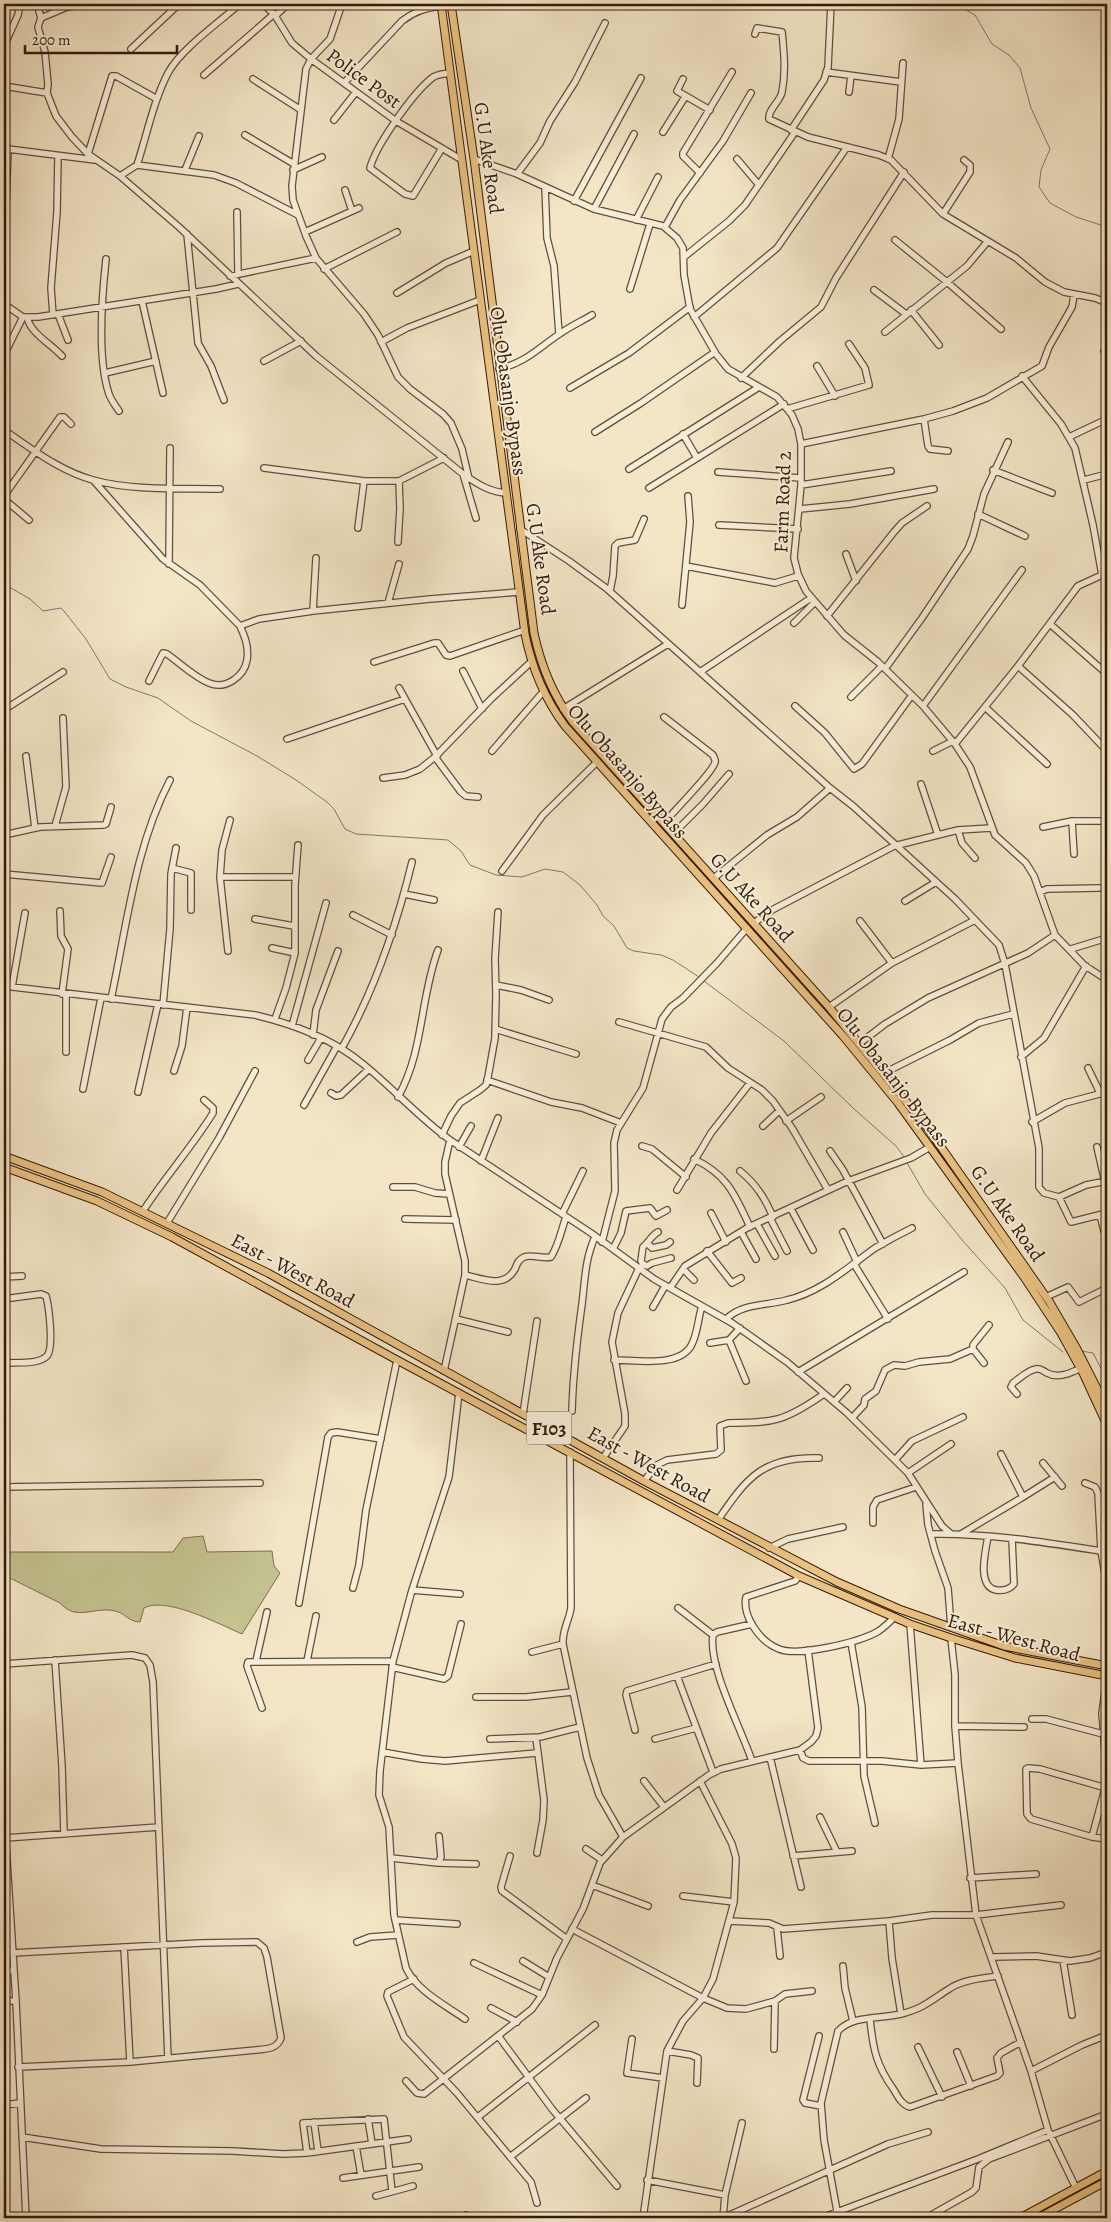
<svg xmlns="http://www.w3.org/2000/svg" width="1111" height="2222" font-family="Alegreya,serif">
<rect width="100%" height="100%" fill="#f3e5c6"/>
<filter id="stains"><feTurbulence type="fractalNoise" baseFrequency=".004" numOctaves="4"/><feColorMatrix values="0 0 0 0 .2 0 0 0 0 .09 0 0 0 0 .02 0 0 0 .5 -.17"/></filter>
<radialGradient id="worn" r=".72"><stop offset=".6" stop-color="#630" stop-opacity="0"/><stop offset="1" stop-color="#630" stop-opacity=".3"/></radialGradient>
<path fill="#c3c290" stroke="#7c6e4c" d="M 203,1536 L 207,1552 L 272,1551 L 274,1566 L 280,1573 L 242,1634 C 219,1624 166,1596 144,1608 L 140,1622 C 129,1622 125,1613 115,1611 C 94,1606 77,1622 60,1603 L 4,1575 L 4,1552 L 173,1552 L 183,1538 Z"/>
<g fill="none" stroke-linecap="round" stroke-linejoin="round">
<path stroke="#767b77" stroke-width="1" d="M 745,4 C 753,7 765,9 773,4
M 956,4 L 975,15 L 992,44 L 1009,55 L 1020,68 L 1031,108 L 1050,149 L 1041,170 L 1039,187 L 1050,203 L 1076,217 L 1107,227
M 4,584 L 30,599 L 43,611 L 61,608 L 64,611 L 86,639 L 110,679 L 126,687 L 158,698 L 191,721 L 257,756 L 296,780 L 327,802 L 334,809 L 345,829 L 356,834 L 448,840 L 461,851 L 470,865 L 496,875 L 522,877 L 545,869 L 563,872 L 580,885 L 597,905 L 603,916 L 614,926 L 627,948 L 634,951 L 661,955 L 673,960 L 699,977
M 704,981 L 784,1041 L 853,1108 L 896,1146 L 905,1158
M 906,1161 L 925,1194 L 963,1241 L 1005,1288 L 1023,1320 L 1063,1352
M 1081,1351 L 1093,1353 L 1107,1380"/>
<defs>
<path id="minor" d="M 37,4 L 41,18 L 38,27 L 45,52 L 48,84 L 47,93 L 56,116 L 72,137 L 88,154 L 120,176 L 179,227 L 316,356 L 463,474 C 476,483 489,492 506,493
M 263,4 L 274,14 L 292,43 L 311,59 L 396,121 L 462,160
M 342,4 L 330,39 L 311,59 L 306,69 L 292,186 L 293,200 L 306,236 L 316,258 L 364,314 L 378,335 L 398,377 L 410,389 L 443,414 L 451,423 L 462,449 L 469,479
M 275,16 L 288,4
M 41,18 L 67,7 L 91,4
M 755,34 L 757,28 L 782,32 C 784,52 786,72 782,92 C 780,102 768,109 769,119 L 808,137 L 879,155 L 891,160 L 943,214 L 1016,258 L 1045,282 L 1064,292 L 1095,298 L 1107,303
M 4,46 L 18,15 L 19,10 L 16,4
M 131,49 L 179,4
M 826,72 L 901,82
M 204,75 L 274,14
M 253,79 L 301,110
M 683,79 L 677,91 L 710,110
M 344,83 L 402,21 C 415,11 426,8 442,6
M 4,86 L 47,93
M 849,92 L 851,76
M 334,120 L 356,92
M 791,130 L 824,80 L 828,67 L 831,4
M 663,132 L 685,97
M 245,135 L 294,164
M 4,139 L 8,149 L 4,260
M 442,148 L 413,196 L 405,194 L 370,168 C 376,145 413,93 432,78 C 437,74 444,74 450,73
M 8,149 L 95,160
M 88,154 L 112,76 L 116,76 L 157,99
M 474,159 L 517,174 L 594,209 L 663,226 L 677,238 L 683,248 L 684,275 L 690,309 L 716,354 L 728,369 L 777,397 L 792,415 L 798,429 L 801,444 L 801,485 L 794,558 L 798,574 L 806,591 L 844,635 L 878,662 L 923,706 L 955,744 L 970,767 L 995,835 L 1026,863 L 1034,876 L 1055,935 L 1084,965 L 1107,980
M 737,159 L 759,185
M 888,159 L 899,119 L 903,63
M 137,165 C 147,135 153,102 168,73 C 180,50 219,22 240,4
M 185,170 L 199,136
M 293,170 L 322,157
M 700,173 L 683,156 L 683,153 L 732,72
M 517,174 L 540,143 L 550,121 L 575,82 L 605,23
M 120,176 L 137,165 L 214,175 L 236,183 L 298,215
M 545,187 L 547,238 L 554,266 L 559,334
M 345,190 L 352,211
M 574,201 L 641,78
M 594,209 L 634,134
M 237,212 L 238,274
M 943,214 L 970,172 L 970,165 L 964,160
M 636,220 L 658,177
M 665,227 L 680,200 L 723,141 L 751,93
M 305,232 L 359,208
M 187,234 L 198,343 L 211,366 L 224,400
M 895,240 L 947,282 L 1001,329
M 684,257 L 729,221 L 745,205 L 795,132
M 106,259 C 102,296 97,359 109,394 C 111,400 115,405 119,411
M 324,269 L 397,232
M 230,276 L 316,258
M 630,289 L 650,224
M 874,290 L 906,314
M 397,293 L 446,263 L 474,251
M 142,301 L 163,393
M 4,304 L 23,317 L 38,317 L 216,289 L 238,284
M 911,310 L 939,345
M 58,314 L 68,340
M 53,315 L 51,288 L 57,212 L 58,156
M 27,317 C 30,333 51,344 62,356
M 694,317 L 777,248 L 847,147
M 885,332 L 967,266 L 988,241
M 381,342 L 407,328 L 480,300
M 1104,351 L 1107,345
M 4,355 L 23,317
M 264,361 L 301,341
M 817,366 L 835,396
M 499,369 C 527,362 538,348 561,333 C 571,326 582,321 592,315
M 105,373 L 156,361
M 741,378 L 780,341 L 821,307 L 836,278 L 904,172
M 570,388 L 629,353 L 690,307
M 787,409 L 869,385 L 865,368 L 849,344
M 924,419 L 928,446 L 930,449 L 948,451
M 4,430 C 32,449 60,471 93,480 C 133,491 179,488 220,489
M 595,432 L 641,403 L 715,352
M 683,434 L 697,458
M 1069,437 L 1107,419
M 801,444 L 924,419 L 953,411 L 987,398 L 1042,366 L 1049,347 L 1072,307 L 1074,295
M 264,468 L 364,481 L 399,481 L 444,458
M 629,469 L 759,387
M 993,470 L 1052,493
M 718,472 L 801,478
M 463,474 L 476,518
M 1084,480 L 1107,474
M 94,481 L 163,559 L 200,585 L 240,626
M 801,485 L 891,471
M 649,488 L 784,404
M 4,496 L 60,417 L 64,417 L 71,424
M 4,499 L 29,520
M 800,509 L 850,504 L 934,489
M 978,514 L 1025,536
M 719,525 L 798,529
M 358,528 L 364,481
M 520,529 L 569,561 L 606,588 L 830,788 L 853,806 L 955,899 L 999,945 L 1005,964 L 1039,1148 L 1039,1187 L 1044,1193 L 1059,1197 L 1086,1185 L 1107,1181
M 398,542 L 400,508 L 399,481
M 846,554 L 856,581
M 316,558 L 313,611 L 430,599 L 519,592
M 169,564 L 170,448
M 686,566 L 775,583 L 798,576
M 610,591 L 613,576 L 615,546 L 618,543 L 635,540 L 644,519
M 388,603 L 399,564
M 682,605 L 690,522 L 688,496
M 827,616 L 894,532 L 902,523 L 927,506
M 794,623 L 815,602
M 1050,624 L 1107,674
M 374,662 L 434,643 L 438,643 L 446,655 L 450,656 L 525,630
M 1018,666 L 1073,715 L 1107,751
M 885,669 L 922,618 L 968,549 L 973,536 L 984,494 L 1008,442
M 463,671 L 482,709
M 700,672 L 811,598
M 149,681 L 163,653 L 167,654 C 180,663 194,677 209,683 C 225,690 244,677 247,660 C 249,647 245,637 240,626 L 259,619 L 313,611
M 399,688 L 437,756
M 851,697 L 882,666
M 795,706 L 825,733 L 854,769 L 862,764 L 912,695
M 923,706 L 1022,570
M 985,707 L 1047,764
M 563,709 L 668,644
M 4,710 L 63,672
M 287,739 L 405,699
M 955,744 L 1018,666 L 1078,586 L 1102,575 L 1093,525 L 1075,448 L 1061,424 L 1022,376
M 492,751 L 543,692
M 933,751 L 953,741
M 26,756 L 35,828
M 435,757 L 461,792 L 466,796 L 478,797
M 383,778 L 405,775 L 420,769 L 435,757 L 491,699 L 531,662
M 921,784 L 938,835
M 1072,821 L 1074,854
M 664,823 C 672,813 714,771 715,762 C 716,760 714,758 713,755 L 664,717
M 55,826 L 66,787 L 63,718
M 1043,827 L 1072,821 L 1107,821
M 958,830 L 962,843 L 975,858
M 673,834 L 703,804 L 729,774
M 4,835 L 40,827 L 104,825 L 106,824 L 111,807
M 172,868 L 191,873 L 191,910
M 502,871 L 543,815 L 597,762
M 4,874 L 102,883 L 111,857
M 220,877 L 295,877
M 714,878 L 767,835 L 797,817 L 830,788
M 1040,892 L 1047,889 L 1099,888
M 404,894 L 434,900
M 905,901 L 936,882
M 60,911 L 61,936 L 68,949 L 62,994
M 353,915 L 392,935
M 255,919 L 294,926
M 860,921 L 892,963
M 754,923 L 772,910 L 894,846 L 958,830 L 991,828
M 272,948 L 295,953
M 1071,949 L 1107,938
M 228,951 L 220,877 L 222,850 L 230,820
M 496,985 L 521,990 L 549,1000
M 4,986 L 255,1015 C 293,1024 333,1039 363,1064 C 393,1088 418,1117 450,1140 L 591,1233 L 654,1279 L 732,1323 L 787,1362 L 847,1413 L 908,1473 L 942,1526 L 950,1533
M 12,987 L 25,913
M 66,994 L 66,1052
M 111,999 C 127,925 135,847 170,780
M 163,1005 L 170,929 L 171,874 L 176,848
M 829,1007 L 892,963 L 975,920
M 275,1019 L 286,988 L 295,953 L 295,885 L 298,845
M 619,1022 L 706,1047 L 728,1068 L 762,1090 L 773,1101 L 792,1128 L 828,1190
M 292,1026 L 326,903
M 495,1029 L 576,1054
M 313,1035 L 316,1010 L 338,951
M 860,1043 L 885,1024 L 928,998 L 1028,953 L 1055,935
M 342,1048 C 375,989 396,928 412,862
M 1021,1057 L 1044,1038 L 1086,966
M 308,1060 L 321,1038
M 1088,1068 L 1100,1093
M 174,1071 L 182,1046 L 187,1007
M 884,1073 L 950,1040 L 979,1023 L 1013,1014
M 487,1080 L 551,1102 L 582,1108 L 621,1123
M 83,1089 L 101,998
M 138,1092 L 158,1004
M 331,1093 L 336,1096 L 341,1095 L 369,1069
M 398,1097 C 424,1051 420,998 438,950
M 304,1105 L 337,1046
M 786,1121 L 821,1097
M 1032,1122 L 1065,1103 L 1107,1092
M 763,1126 L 779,1111
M 442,1135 L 451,1116 L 460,1103 L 480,1090 L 486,1085 L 488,1077 L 495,1038 L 496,995 L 495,959 L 498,912
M 642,1146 L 652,1149 L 686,1177
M 459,1147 L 471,1126
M 1097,1147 L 1105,1182
M 830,1151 L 843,1170 L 883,1244
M 694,1159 C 728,1175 735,1195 750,1227
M 481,1161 L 498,1118
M 740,1171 C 756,1184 765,1198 773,1217
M 393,1187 L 415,1187 L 435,1193 L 449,1194
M 677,1190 L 711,1133 L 750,1083
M 1059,1197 L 1071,1222 L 1107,1213
M 791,1209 L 813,1250
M 143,1211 C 165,1177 192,1147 213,1113 L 213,1108 L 204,1100
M 711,1213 L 726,1242
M 562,1214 L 583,1171
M 1100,1215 L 1104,1231
M 770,1218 L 787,1251
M 405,1219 L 456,1220
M 167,1223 L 219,1138 L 255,1071
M 757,1224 L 775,1256
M 741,1232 L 756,1259
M 843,1232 L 857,1262
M 602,1242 L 615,1191 L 614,1143 L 617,1130 L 643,1088 L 662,1019 L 671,1007 L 683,998 L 717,963 L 747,928
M 648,1244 L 652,1248 L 666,1245 L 670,1242
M 613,1249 L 621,1233 L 626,1211 L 650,1208 L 656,1216 L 667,1210
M 707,1251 L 732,1283 L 741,1278
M 643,1264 L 647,1266 L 652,1263 L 671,1258
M 854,1264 L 888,1319
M 640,1269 L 643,1264 L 641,1261 L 643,1247 C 649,1242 651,1236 658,1232
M 683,1269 L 694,1280
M 465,1275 C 483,1279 504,1289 515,1269 C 517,1264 518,1260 524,1257 C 532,1254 542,1259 551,1257 C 559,1244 561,1231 566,1217
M 4,1277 L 22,1276
M 670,1288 L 685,1266 L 747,1228 L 848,1181 L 911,1158 L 930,1147
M 1046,1297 L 1068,1287 L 1079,1302 L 1107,1288
M 4,1299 L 41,1294 L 46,1296 C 49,1307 54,1348 47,1356 C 38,1365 16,1362 4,1363
M 653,1307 L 665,1286
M 456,1319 L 508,1332
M 726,1319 C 743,1303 765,1306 787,1300 C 821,1292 847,1268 875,1248 C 887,1241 900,1234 912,1228
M 729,1340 L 746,1381
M 710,1343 L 729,1340 L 740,1328
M 973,1349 L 984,1363
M 614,1360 C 637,1360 681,1368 692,1344 C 698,1332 698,1318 702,1306
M 444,1371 L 465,1275 L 465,1261 L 445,1174 L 445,1162 L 450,1140
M 798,1372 L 964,1272
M 459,1393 L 449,1477 L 412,1590 L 393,1661 L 380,1771 L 379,1795 L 389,1827 L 394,1915 L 406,1968 C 417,1991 445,2005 465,2019
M 1017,1394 L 1011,1387 L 1013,1383 C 1020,1378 1028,1370 1036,1369 C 1041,1368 1043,1371 1047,1373 C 1058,1379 1071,1373 1081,1368
M 834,1402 L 847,1388
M 572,1411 C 573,1375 577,1340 582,1304 C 585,1280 585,1259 595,1237
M 523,1414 L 537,1321
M 852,1418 L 864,1405 L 865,1399 L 876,1391 L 885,1370 L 894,1365 L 905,1366 L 919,1362 L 950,1359 L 973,1349 L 973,1345 L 989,1325
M 603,1458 L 625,1426 L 625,1414 L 612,1342 L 618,1313 L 639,1268
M 895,1460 L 912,1441 L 963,1417
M 1043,1463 L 1062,1486
M 908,1473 L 951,1444
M 644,1481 L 657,1465 L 667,1460 L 716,1454 L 721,1450 L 720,1426 L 728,1423 C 775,1423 785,1421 824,1394
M 1085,1483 L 1095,1487 L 1098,1493 L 1101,1551 L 1107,1585
M 4,1487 L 260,1483
M 1023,1497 L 1055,1477
M 926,1504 L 928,1525 L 935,1551 L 948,1588 L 951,1627
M 718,1520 C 747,1477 764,1456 819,1458
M 873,1523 L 873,1507 L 877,1500 L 916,1487
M 931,1534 C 990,1533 1049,1543 1107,1552
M 961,1534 L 1023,1497 L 1001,1454
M 988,1536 C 986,1550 976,1586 996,1590 C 1003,1591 1010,1589 1014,1584 L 1012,1539
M 769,1548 L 788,1539 L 843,1527
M 799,1576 L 795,1581 L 746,1597 C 744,1607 748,1618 753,1626 C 759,1636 769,1645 779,1649 C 799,1657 859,1642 877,1632 C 884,1628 889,1622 895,1617
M 353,1588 L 359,1565 L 366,1510 L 397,1360
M 412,1590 L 460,1594
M 299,1603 L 328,1437 L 331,1433 L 337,1432 L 381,1439
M 678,1608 L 713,1635
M 752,1624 L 717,1632 L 713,1635 C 708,1667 741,1728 752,1761
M 910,1624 L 921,1765
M 951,1638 L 955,1675 L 955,1726 L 958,1763 L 976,1915 L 1031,2071 L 1048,2130 L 1076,2188
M 851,1642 L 862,1707 L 864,1776 L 875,1823
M 532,1652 L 563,1644
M 55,1660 L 62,1766 L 64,1834
M 256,1661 L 267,1612
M 307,1661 L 316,1616
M 4,1664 L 132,1655 L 145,1658 L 150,1665 L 153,1682 L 168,2058
M 392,1667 L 444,1679 L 448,1676 L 461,1624
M 677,1676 L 713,1772
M 1107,1677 L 1102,1713 L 1107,1777
M 476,1697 L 526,1697 L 572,1692
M 262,1708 L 247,1666 L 248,1662 L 393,1661
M 1032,1719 L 1046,1719 L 1103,1734
M 955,1726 L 1024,1727
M 635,1730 L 626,1695 L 627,1691 L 716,1664
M 536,1738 L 544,1800 L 543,1820 L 537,1853
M 490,1739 L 540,1737 L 580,1727
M 655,1739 L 696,1728
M 800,1750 L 803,1758 L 809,1761 L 882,1761 L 921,1765 L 958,1763
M 382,1752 L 422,1759 L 445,1761 L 537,1753
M 770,1757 L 801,1887
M 644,1781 L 664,1807
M 1106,1788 L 1040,1769 L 1028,1768 L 1026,1769 L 1027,1814 L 1031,1819 L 1092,1837 L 1107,1839
M 4,1815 L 16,2001 L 26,2218
M 820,1817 L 837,1852
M 623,1837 L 709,1775 L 721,1769 L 800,1750 L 811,1742 L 816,1736 L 818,1728 L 808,1650
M 1092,1837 L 1107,1781
M 5,1838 L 159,1827
M 586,1849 L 602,1860
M 510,1856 L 501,1887 L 502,1891 L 567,1939
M 793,1856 L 852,1851
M 391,1858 L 438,1863 L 441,1857 L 439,1836
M 438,1863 L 476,1864
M 970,1878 L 1036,1874
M 592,1885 L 648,1906
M 683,1896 L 734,1902
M 395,1920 L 457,1924
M 730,1921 L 769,1923 L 783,1929 L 889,1921 L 932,1915 L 976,1915 L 1061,1905
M 889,1921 L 892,1958 L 901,2014
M 777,1928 L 780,1956
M 572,1929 L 703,1998 L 727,2008 L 746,2009 L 775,2001 L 785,1994 L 812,1991
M 357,1942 L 370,1937 L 398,1935
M 124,1947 L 130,2062
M 12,1953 L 201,1943 L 257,1942 L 264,1948 L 267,1957 L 281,2038 C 277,2049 267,2049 256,2050 L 130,2062 L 18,2067
M 992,1957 L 1036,1956 L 1070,1961 L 1090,1958 L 1107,1952
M 1063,1960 L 1072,2015
M 523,1961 L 549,1977
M 474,1963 L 542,1995
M 843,1966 L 845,1988 L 853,2021
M 4,1970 L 14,1971
M 414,1979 L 388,1992 L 387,1996 L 404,2037 L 457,2093 L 531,2182 L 537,2203
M 4,2001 L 16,2001
M 491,2008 L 517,2022
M 870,2019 C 873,2049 876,2065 894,2090 C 898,2097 902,2105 910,2107 L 997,2076 L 1000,2073 L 997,2058 L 1001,2053 L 1021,2042
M 819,2036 L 803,2100 L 805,2103 L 821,2106
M 499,2037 L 552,2109 L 617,2186
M 632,2039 L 627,2073 L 663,2078
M 918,2047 L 942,2097
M 774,2049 L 775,2001
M 667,2051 L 691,2055 L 698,2058 L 697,2083
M 957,2052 L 971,2086
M 1031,2071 L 1082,2045 L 1107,2035
M 406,2081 L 417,2093 L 424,2094 L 532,2009 L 542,1995 L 557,1958 L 583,1909 L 600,1863 L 623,1837 L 599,1795 L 587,1758 L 563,1644 C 562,1630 569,1621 571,1608 L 570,1452
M 4,2105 L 20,2103
M 478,2117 L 595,2025
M 368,2119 L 372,2144
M 314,2122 L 318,2151
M 22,2137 L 101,2149 L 233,2151 L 283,2154 L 307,2153 L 408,2139
M 356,2146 L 361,2175
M 307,2153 L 303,2123 L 384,2119 L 392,2191
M 510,2157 L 586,2098
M 343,2178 L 419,2167
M 647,2180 L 725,2195
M 376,2196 L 413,2186
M 837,2211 L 824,2140 L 821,2103 L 838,2031 C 853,2015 881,2019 901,2014 C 924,2008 930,2001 949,1989 C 962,1980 982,1978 998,1976
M 466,2215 L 467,2218
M 643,2218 L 667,2051 L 683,2021 L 703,1998 L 713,1979 L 734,1902 L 736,1858 L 732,1844 L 700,1781
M 723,2218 L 888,2144 L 928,2132
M 723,2218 L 725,2195 L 742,2123
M 821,2218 L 978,2159 L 1048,2130
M 926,2218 L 972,2192 L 976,2188 L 979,2167 L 989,2159 L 1107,2114"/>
<path id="major" d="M 441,4 L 525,634 C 532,669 544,698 565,726 L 843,1036 L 898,1103 L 1024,1277 L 1061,1333 L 1083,1373 L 1107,1425
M 451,4 L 474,159 L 534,633 C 541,666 552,694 573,722 L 829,1007 L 927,1127 L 1049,1301 L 1077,1349 L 1107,1408
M 4,1156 L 102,1192 L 268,1273 L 644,1481 L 837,1582 L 899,1609 L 1004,1646 L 1107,1666
M 4,1167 L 97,1201 L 172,1237 L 397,1360 L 799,1576 L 910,1624 L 951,1638 L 1015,1658 L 1107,1676
M 1020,2218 L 1107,2171
M 1038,2218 L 1107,2181"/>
</defs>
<use href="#minor" stroke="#644d38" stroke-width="8"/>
<use href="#major" stroke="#341a09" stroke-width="9"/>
<use href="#minor" stroke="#f7eeda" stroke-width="5.5"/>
<use href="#major" stroke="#eac283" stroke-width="7"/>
</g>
<g text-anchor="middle" stroke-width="4" stroke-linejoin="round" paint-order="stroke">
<rect fill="#f7eeda" stroke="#6e5a48" stroke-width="1" x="526.5" y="1411.5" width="45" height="33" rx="4"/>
<g font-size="19" font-weight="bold" fill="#341a09">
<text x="549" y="1435">F103</text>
</g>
<g font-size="20" fill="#341a09" stroke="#f7eeda">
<text transform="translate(364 78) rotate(36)" y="7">Police Post</text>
<text transform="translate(489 158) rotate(82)" y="7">G.U Ake Road</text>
<text transform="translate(509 391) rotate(82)" y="7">Olu Obasanjo Bypass</text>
<text transform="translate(782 502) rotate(-88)" y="7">Farm Road 2</text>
<text transform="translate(541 559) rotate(82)" y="7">G.U Ake Road</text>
<text transform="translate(628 771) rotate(49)" y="7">Olu Obasanjo Bypass</text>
<text transform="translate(752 897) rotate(48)" y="7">G.U Ake Road</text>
<text transform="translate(894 1077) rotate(52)" y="7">Olu Obasanjo Bypass</text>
<text transform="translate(1008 1213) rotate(55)" y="7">G.U Ake Road</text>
<text transform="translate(293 1270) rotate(28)" y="7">East - West Road</text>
<text transform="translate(649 1464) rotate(29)" y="7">East - West Road</text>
<text transform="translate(1014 1637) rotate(15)" y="7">East - West Road</text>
</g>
</g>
<rect width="1111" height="2222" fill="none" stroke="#f3e5c6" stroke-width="20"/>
<rect x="5" y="5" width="1101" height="2212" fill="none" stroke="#341a09" stroke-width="2.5"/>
<rect x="10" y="10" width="1091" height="2202" fill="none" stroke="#341a09"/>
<path d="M25 45v8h152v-8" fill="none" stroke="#341a09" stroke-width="2.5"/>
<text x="32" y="45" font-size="15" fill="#341a09" stroke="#f7eeda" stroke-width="4" paint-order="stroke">200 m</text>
<rect width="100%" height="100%" filter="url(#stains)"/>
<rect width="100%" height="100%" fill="url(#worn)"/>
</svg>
